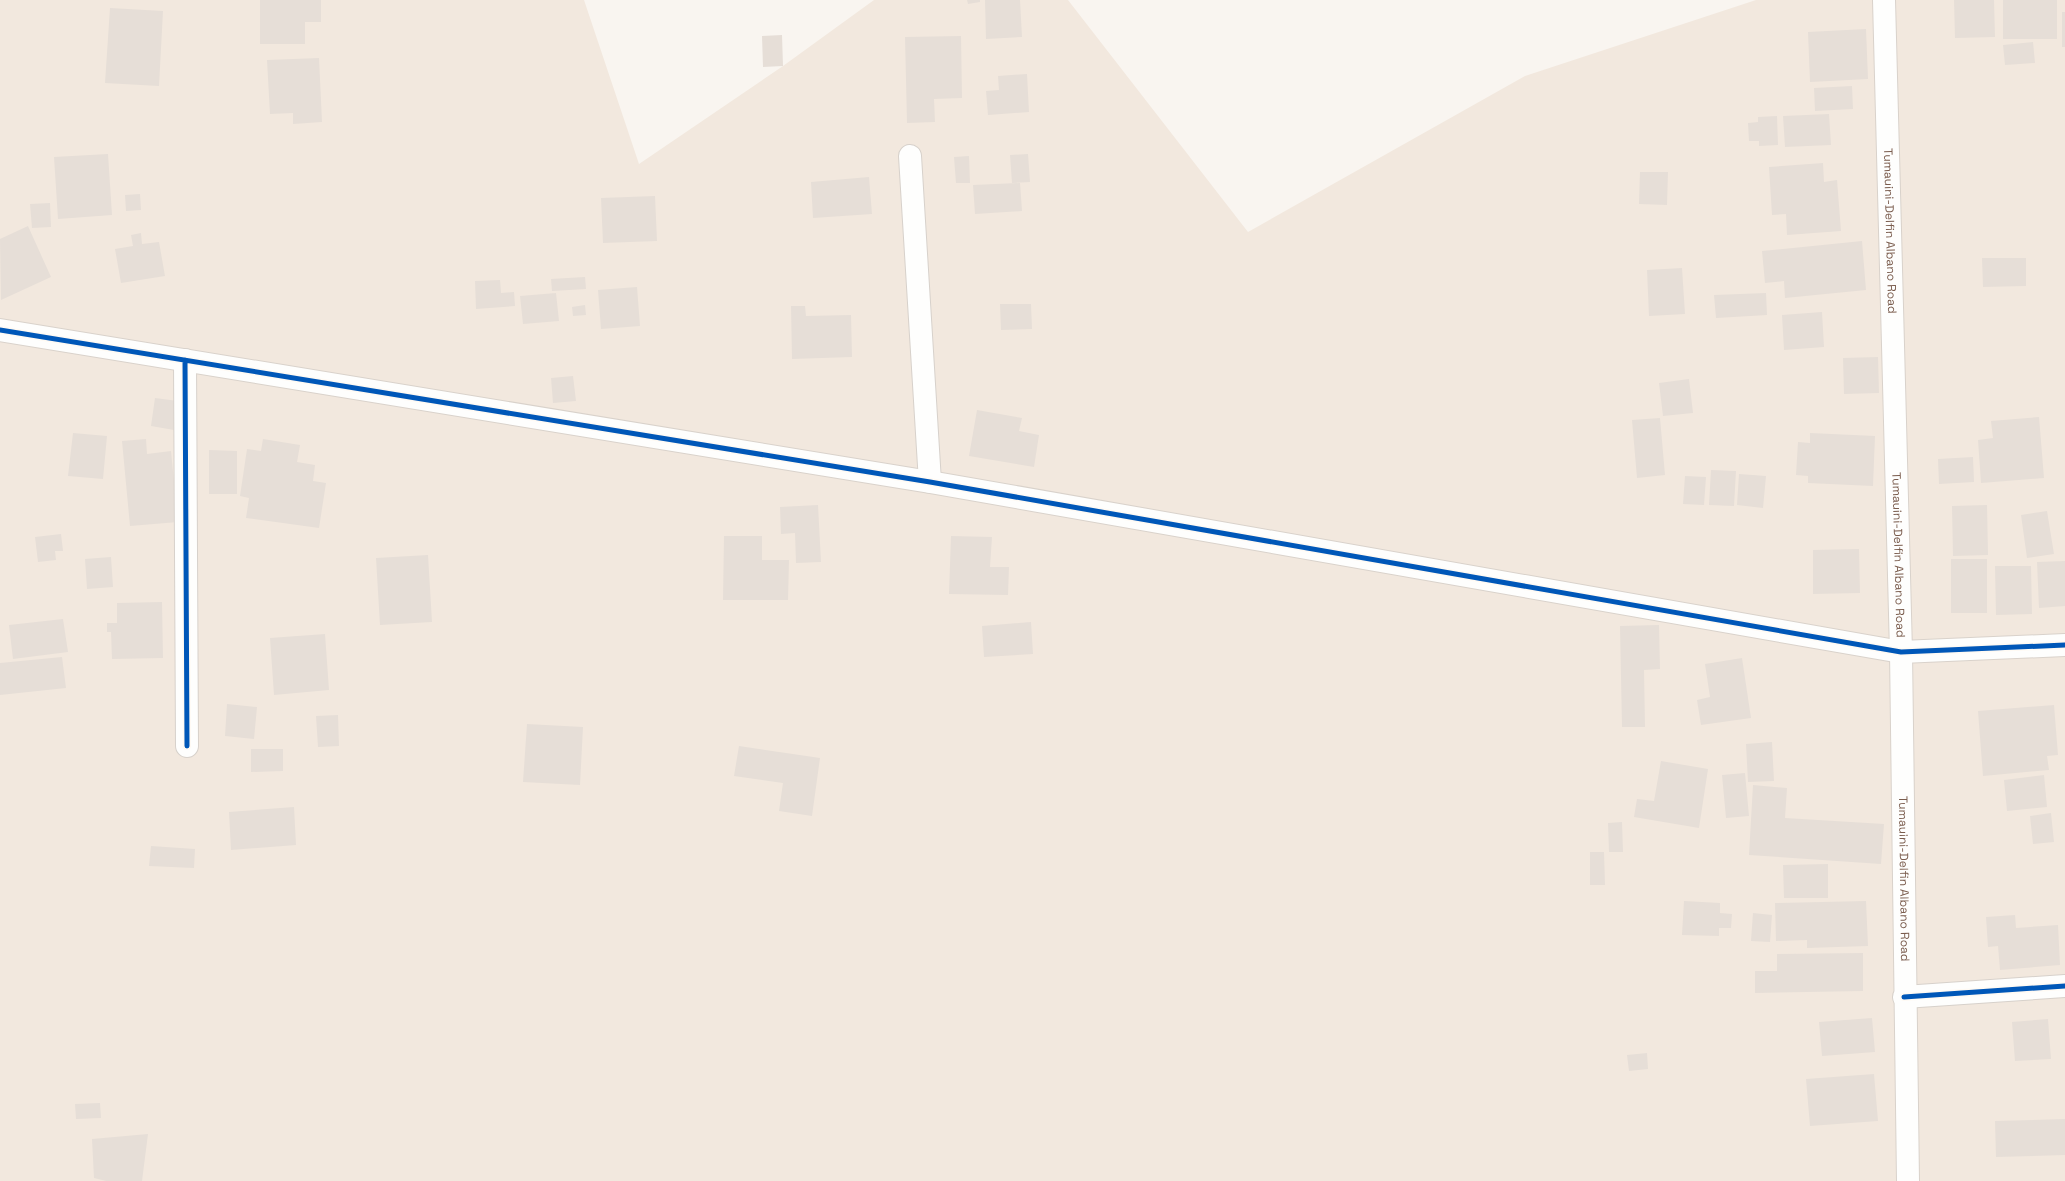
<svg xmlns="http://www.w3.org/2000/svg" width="2065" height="1181" font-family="'Space Grotesk',sans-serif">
<rect width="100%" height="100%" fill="#f9f5f0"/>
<path fill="#f2e8de" d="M 0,0 L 584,0 L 639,164 L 783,66 L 874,0 L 1068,0 L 1248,232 L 1525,76 L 1756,0 L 2065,0 L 2065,1181 L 0,1181 Z"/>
<path fill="#e6ded7" d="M 260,0 L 321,0 L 321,22 L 305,22 L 305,44 L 260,44 Z
M 967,0 L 980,0 L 980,2 L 968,4 Z
M 985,0 L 1020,0 L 1022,37 L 986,39 Z
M 1954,0 L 1994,0 L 1995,37 L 1955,38 Z
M 2003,0 L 2057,0 L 2057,39 L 2003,39 Z
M 110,8 L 163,11 L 159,86 L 105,83 Z
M 2062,12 L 2065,12 L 2065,47 L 2062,47 Z
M 1866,29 L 1868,79 L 1810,82 L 1808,32 Z
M 782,35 L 783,66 L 763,67 L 762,36 Z
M 961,36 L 962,98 L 934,99 L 935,122 L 907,123 L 905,37 Z
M 2033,42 L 2035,63 L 2005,65 L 2003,45 Z
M 319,58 L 322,122 L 293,124 L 293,113 L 270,114 L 267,60 Z
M 1027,74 L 1029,112 L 988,115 L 986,91 L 999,90 L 998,76 Z
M 1852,86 L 1853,109 L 1815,111 L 1814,88 Z
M 1829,114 L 1831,145 L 1785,147 L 1783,116 Z
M 1777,116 L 1778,145 L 1759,146 L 1759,141 L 1749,141 L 1748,123 L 1758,122 L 1758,117 Z
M 108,154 L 112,215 L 58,219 L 54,157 Z
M 1028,154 L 1030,182 L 1012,183 L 1010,155 Z
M 969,156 L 970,183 L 956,183 L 954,157 Z
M 1823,163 L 1824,182 L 1837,180 L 1841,231 L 1787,235 L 1786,214 L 1772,215 L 1769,167 Z
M 1640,172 L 1668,172 L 1667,205 L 1639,204 Z
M 869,177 L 872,214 L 813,218 L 811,182 Z
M 1020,183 L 1022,211 L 975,214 L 973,185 Z
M 140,194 L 141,210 L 126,211 L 125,195 Z
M 655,196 L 657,241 L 603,243 L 601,198 Z
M 50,203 L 51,227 L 32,228 L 30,204 Z
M 28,226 L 51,277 L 1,300 L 0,239 Z
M 141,233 L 142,244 L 159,242 L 165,276 L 121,283 L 115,249 L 133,246 L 131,235 Z
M 1862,241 L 1866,290 L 1785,298 L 1784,281 L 1765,283 L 1762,251 Z
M 1982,258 L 2026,258 L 2026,286 L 1983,287 Z
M 1682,268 L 1685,314 L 1649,316 L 1647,270 Z
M 585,277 L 586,289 L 552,291 L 551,279 Z
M 500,280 L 501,293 L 514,292 L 515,306 L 476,309 L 475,281 Z
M 637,287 L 640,326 L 601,329 L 598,290 Z
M 556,293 L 559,321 L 523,324 L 520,296 Z
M 1766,293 L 1767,315 L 1716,318 L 1714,295 Z
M 1000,304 L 1031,304 L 1032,329 L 1001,330 Z
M 585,305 L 586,315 L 573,316 L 572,307 Z
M 791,306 L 805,306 L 806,316 L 851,315 L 852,357 L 792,359 Z
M 1822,312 L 1824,347 L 1784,350 L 1782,315 Z
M 1878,357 L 1879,393 L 1844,394 L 1843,358 Z
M 573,376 L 576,401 L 553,403 L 551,378 Z
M 1689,379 L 1693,413 L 1663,416 L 1659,383 Z
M 155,398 L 178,401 L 174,430 L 151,426 Z
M 977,410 L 1022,418 L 1019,431 L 1039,435 L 1034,467 L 969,456 Z
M 2039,417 L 2044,478 L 1981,483 L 1978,440 L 1993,438 L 1991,421 Z
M 1660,418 L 1665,475 L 1637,478 L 1632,420 Z
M 73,433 L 107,436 L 103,479 L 68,476 Z
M 1810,433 L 1875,436 L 1873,486 L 1808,483 L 1808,476 L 1796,475 L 1798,442 L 1810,443 Z
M 146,439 L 147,454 L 171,451 L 178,522 L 130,526 L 122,441 Z
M 263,439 L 300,445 L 297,462 L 315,465 L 313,481 L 326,483 L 319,528 L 246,518 L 249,498 L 240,496 L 247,449 L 261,451 Z
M 209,450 L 237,451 L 237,494 L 209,494 Z
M 1973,457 L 1974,482 L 1939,484 L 1938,459 Z
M 1711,470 L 1736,471 L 1734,506 L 1709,505 Z
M 1739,474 L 1766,476 L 1763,508 L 1737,505 Z
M 1685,476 L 1706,477 L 1704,505 L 1683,504 Z
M 818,505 L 821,562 L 796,563 L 795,533 L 781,534 L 780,507 Z
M 1987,505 L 1988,555 L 1953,556 L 1952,506 Z
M 2047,511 L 2054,554 L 2027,558 L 2021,515 Z
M 61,534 L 63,551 L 55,551 L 56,560 L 38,562 L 35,537 Z
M 724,536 L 762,536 L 762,560 L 789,560 L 788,600 L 723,600 Z
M 951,536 L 992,537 L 990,567 L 1009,567 L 1008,595 L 949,594 Z
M 1859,549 L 1860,593 L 1813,594 L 1813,550 Z
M 428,555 L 432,622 L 380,625 L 376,558 Z
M 111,557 L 113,587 L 87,589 L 85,559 Z
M 1951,559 L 1987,559 L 1987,613 L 1951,613 Z
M 2065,561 L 2065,606 L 2039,608 L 2037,562 Z
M 1995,566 L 2031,566 L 2032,614 L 1996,615 Z
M 162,602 L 163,658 L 112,659 L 111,632 L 107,632 L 107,623 L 117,623 L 117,603 Z
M 63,619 L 68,652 L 13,659 L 9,625 Z
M 1031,622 L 1033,654 L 984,657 L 982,626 Z
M 1659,625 L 1660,669 L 1644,670 L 1645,727 L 1622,727 L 1620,626 Z
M 325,634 L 329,690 L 274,695 L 270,638 Z
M 62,657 L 66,688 L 0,695 L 0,663 Z
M 1742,658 L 1751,718 L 1701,725 L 1697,700 L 1710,697 L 1705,664 Z
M 227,704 L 257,707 L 254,739 L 225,736 Z
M 2054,705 L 2058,755 L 2047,756 L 2049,770 L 1983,776 L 1978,711 Z
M 338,715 L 339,746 L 318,747 L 316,716 Z
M 527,724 L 583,727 L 580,785 L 523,782 Z
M 1772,742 L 1774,781 L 1748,782 L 1746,744 Z
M 739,746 L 820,758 L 812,816 L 779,811 L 783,783 L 734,776 Z
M 251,749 L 283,749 L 283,771 L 251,772 Z
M 1661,761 L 1708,769 L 1699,828 L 1634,817 L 1637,799 L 1654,801 Z
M 1745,773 L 1749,816 L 1726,818 L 1722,775 Z
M 2044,775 L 2047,807 L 2007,811 L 2004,780 Z
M 1753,785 L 1787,788 L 1785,818 L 1884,824 L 1881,864 L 1749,855 Z
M 294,807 L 296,845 L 231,850 L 229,812 Z
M 2051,813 L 2054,842 L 2033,844 L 2030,816 Z
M 1622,822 L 1623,852 L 1609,852 L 1608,823 Z
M 151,846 L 195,849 L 194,868 L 149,866 Z
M 1590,852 L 1604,852 L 1605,885 L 1590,885 Z
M 1828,864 L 1828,898 L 1784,898 L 1783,865 Z
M 1684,901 L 1720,903 L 1720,913 L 1732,914 L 1731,928 L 1719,928 L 1719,936 L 1682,935 Z
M 1866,901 L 1868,946 L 1807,948 L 1807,940 L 1776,941 L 1775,903 Z
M 1753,913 L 1772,915 L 1770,942 L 1751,941 Z
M 2015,915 L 2016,928 L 2058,925 L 2060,965 L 2000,970 L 1998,946 L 1988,947 L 1986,917 Z
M 1863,953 L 1863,991 L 1755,993 L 1755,971 L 1777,971 L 1777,954 Z
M 1872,1018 L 1875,1052 L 1822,1056 L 1819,1022 Z
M 2048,1019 L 2051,1059 L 2015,1061 L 2012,1022 Z
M 1647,1053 L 1648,1069 L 1629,1071 L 1627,1055 Z
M 1874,1074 L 1878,1121 L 1810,1126 L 1806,1079 Z
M 100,1103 L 101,1118 L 76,1119 L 75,1104 Z
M 2065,1119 L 2065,1155 L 1996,1157 L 1995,1121 Z
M 148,1134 L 142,1181 L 106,1181 L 94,1178 L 92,1139 Z"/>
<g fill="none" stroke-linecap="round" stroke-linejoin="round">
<defs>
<path id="street" d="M 910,156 L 930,482
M 185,360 L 187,746
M 1904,997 L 2065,986"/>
<g id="secondary">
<path id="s1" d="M 1884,0 L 1901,652 L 1908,1181"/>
<path d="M 0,330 L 930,482 L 1901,652 L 2065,645"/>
</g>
</defs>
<use href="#street" stroke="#d7d1cb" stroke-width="24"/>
<use href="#secondary" stroke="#d9d2cb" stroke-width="24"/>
<use href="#street" stroke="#fefefd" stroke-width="22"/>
<use href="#secondary" stroke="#fefefd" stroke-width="22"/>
<defs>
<path id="cycleway" d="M 0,330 L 930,482 L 1901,652 L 2065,645
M 185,360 L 187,746
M 1904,997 L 2065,986"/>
</defs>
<use href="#cycleway" stroke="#fffaf3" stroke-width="8"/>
<use href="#cycleway" stroke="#0057b8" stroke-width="5"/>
</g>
<g text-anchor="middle" stroke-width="3" stroke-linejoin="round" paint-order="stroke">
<g font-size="12" fill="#7a5c4d" stroke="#fffaf3">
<text dy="4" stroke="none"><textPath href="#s1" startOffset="231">Tumauini-Delfin Albano Road</textPath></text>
<text dy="4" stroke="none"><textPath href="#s1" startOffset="555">Tumauini-Delfin Albano Road</textPath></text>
<text dy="4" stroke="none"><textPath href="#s1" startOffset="879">Tumauini-Delfin Albano Road</textPath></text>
</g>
</g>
</svg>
